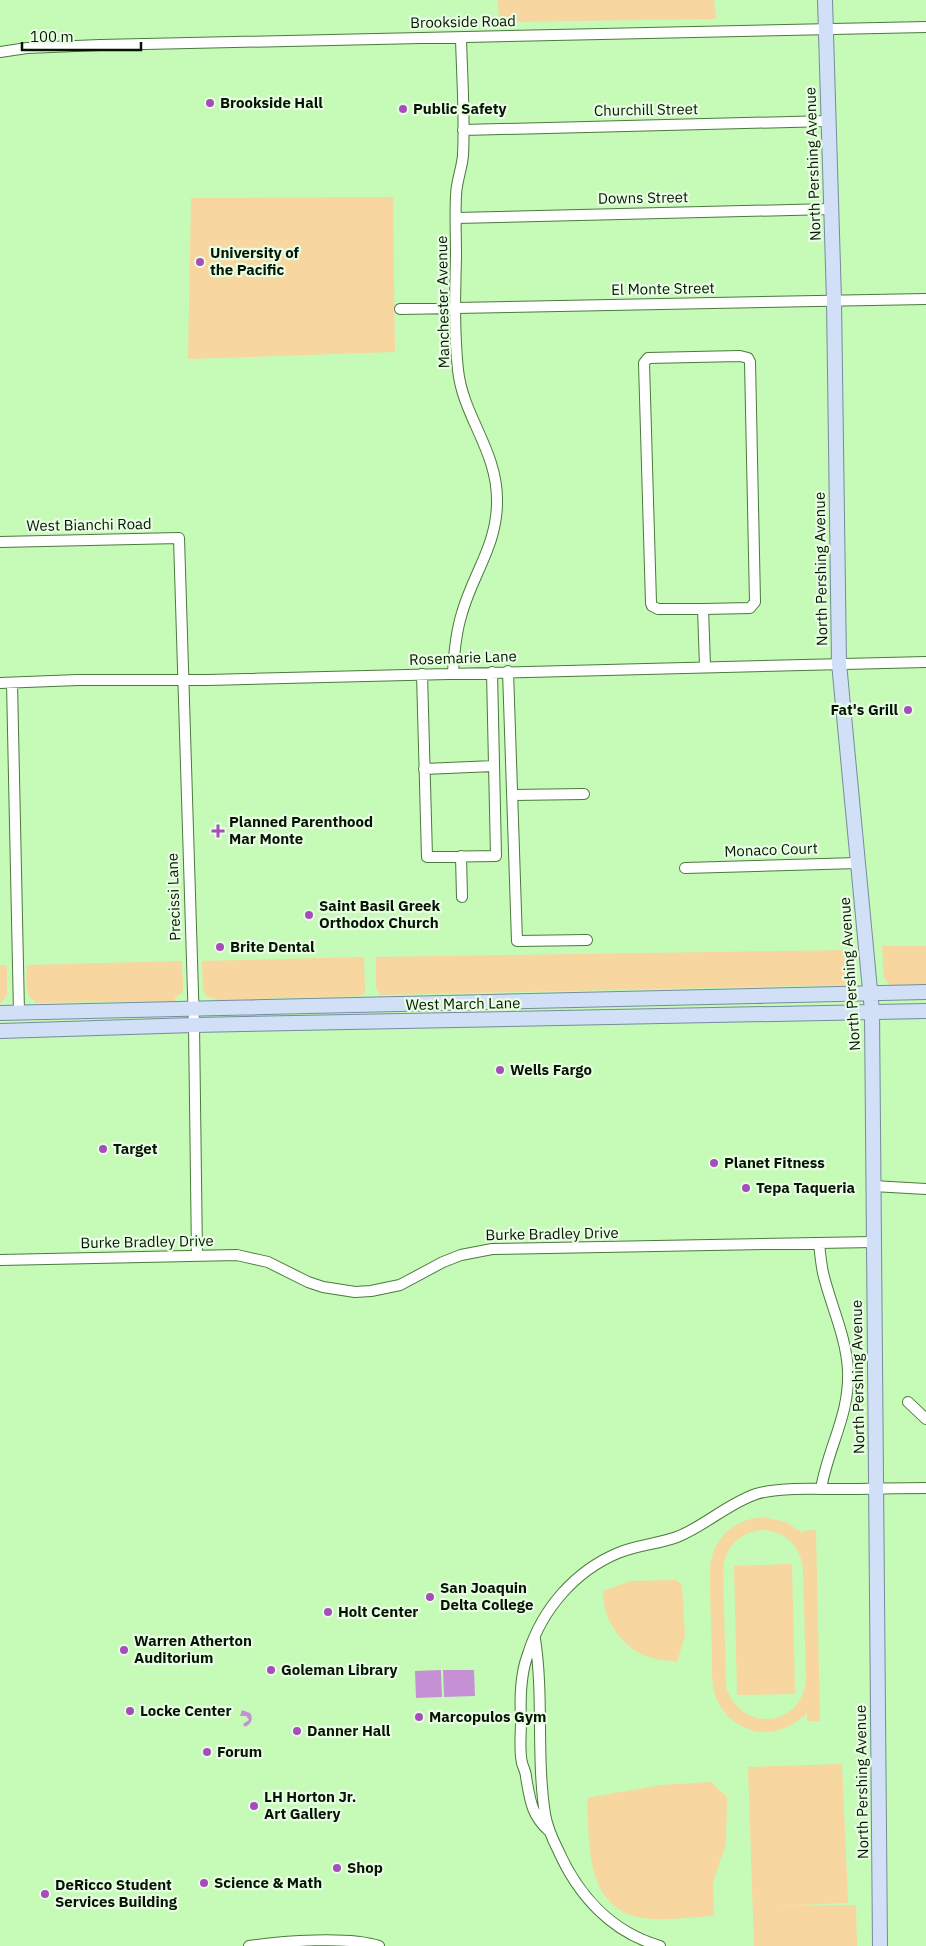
<svg xmlns="http://www.w3.org/2000/svg" width="926" height="1946" font-family="'IBM Plex Sans',sans-serif">
<rect width="100%" height="100%" fill="#c5fab7"/>
<path fill="#f8d6a0" fill-rule="evenodd" d="M 498,0 L 714,0 L 716,19 L 499,22 Z
M 393,197 L 395,352 L 188,359 L 191,198 Z
M 882,946 L 926,946 L 926,984 L 890,985 L 884,978 Z
M 851,950 L 854,977 L 849,985 L 380,995 L 376,988 L 376,957 Z
M 364,957 L 365,992 L 361,996 L 215,1000 L 214,998 L 206,996 L 203,989 L 202,961 Z
M 182,961 L 183,992 L 175,998 L 175,1001 L 35,1003 L 35,1001 C 23,996 27,977 27,965 Z
M 0,965 L 7,965 L 7,995 L 0,1004 Z
M 762,1517 L 786,1522 L 802,1533 L 802,1531 L 816,1530 L 820,1721 L 807,1721 L 807,1713 C 792,1727 775,1735 755,1731 C 737,1727 722,1714 716,1697 C 711,1683 712,1666 712,1651 C 711,1625 710,1598 710,1571 C 711,1540 732,1520 762,1517 ZM 762,1530 C 785,1531 801,1546 803,1569 L 806,1678 C 803,1728 741,1734 726,1687 L 723,1571 C 724,1548 739,1532 762,1530 Z
M 792,1564 L 795,1694 L 737,1695 L 734,1566 Z
M 676,1580 L 682,1585 L 685,1635 L 677,1662 C 667,1660 655,1660 646,1656 C 620,1646 602,1617 603,1591 L 631,1581 Z
M 842,1764 L 848,1903 L 771,1906 L 856,1905 L 857,1946 L 754,1946 L 748,1767 Z
M 711,1782 L 727,1797 L 726,1844 L 713,1882 L 714,1916 C 691,1917 659,1922 637,1917 C 584,1903 590,1841 587,1798 L 661,1785 Z"/>
<path fill="#c691d4" d="M 441,1670 L 442,1697 L 416,1698 L 415,1671 Z
M 443,1670 L 474,1670 L 475,1696 L 444,1697 Z
M 242,1710 L 250,1713 C 254,1719 251,1724 245,1727 L 243,1724 L 249,1720 L 246,1716 L 240,1716 Z"/>
<g fill="none" stroke-linecap="round" stroke-linejoin="round">
<defs>
<path id="minor" d="M 0,52 L 27,48 L 100,45 L 926,27
M 463,130 L 829,121
M 456,218 L 830,209
M 400,309 L 926,299
M 0,542 L 179,538 L 194,1025 L 197,1256
M 703,609 L 658,609 L 652,606 L 651,603 L 644,363 L 648,358 L 740,356 L 748,358 L 750,362 L 755,602 L 750,608 L 703,609 L 705,666
M 508,671 L 517,941 L 587,940
M 453,673 C 454,653 456,632 462,613 C 473,574 497,545 497,502 C 498,451 463,417 458,370 C 454,332 455,294 456,256 C 456,236 455,216 456,196 C 456,182 462,169 463,155 C 465,116 462,77 461,38
M 422,674 L 427,857 L 496,856 L 492,672
M 0,683 L 78,680 L 208,680 L 926,662
M 12,683 L 19,1012
M 424,769 L 494,766
M 513,795 L 584,794
M 461,856 L 462,897
M 685,868 L 858,863
M 873,1186 L 926,1189
M 819,1243 C 820,1253 821,1263 823,1273 C 831,1306 846,1336 848,1370 C 850,1415 828,1447 821,1489
M 0,1260 L 237,1255 L 268,1262 L 308,1282 L 323,1287 L 355,1292 L 371,1291 L 400,1285 L 443,1262 L 461,1255 L 492,1249 L 873,1242
M 908,1402 L 926,1419
M 535,1639 C 544,1697 536,1756 545,1814 C 547,1827 552,1838 558,1850 C 578,1895 611,1932 660,1946
M 549,1831 C 531,1815 530,1799 526,1777 C 526,1772 523,1767 522,1763 C 519,1750 521,1734 521,1721 C 520,1699 520,1675 528,1654 C 542,1609 575,1571 618,1553 C 637,1545 658,1544 677,1537 C 705,1526 727,1504 756,1494 C 779,1487 815,1489 839,1489 C 868,1489 897,1488 926,1488
M 249,1946 C 282,1941 349,1936 379,1946"/>
<path id="major" d="M 825,0 L 834,300 L 839,663 L 872,1011 L 880,1946
M 0,1013 L 926,992
M 0,1031 L 194,1025 L 926,1011"/>
</defs>
<use href="#minor" stroke="#4b7a3d" stroke-width="12"/>
<use href="#major" stroke="#758c9d" stroke-width="16"/>
<use href="#minor" stroke="#fff" stroke-width="10"/>
<use href="#major" stroke="#d1e0f7" stroke-width="14"/>
</g>
<g fill="#a54ebb" stroke="#e8fde3" stroke-width="2">
<circle cx="210" cy="103" r="5"/>
<circle cx="403" cy="109" r="5"/>
<circle cx="200" cy="262" r="5"/>
<circle cx="908" cy="710" r="5"/>
<path d="M215.5 823.5h5v5h5v5h-5v5h-5v-5h-5v-5h5z"/>
<circle cx="309" cy="915" r="5"/>
<circle cx="220" cy="947" r="5"/>
<circle cx="500" cy="1070" r="5"/>
<circle cx="103" cy="1149" r="5"/>
<circle cx="714" cy="1163" r="5"/>
<circle cx="746" cy="1188" r="5"/>
<circle cx="430" cy="1597" r="5"/>
<circle cx="328" cy="1612" r="5"/>
<circle cx="124" cy="1650" r="5"/>
<circle cx="271" cy="1670" r="5"/>
<circle cx="130" cy="1711" r="5"/>
<circle cx="419" cy="1717" r="5"/>
<circle cx="297" cy="1731" r="5"/>
<circle cx="207" cy="1752" r="5"/>
<circle cx="254" cy="1806" r="5"/>
<circle cx="337" cy="1868" r="5"/>
<circle cx="204" cy="1883" r="5"/>
<circle cx="45" cy="1894" r="5"/>
</g>
<g text-anchor="middle" stroke-width="4.5" stroke-linejoin="round" paint-order="stroke">
<g font-size="15" fill="#041601" stroke="#e8fde3">
<text transform="translate(463 22) rotate(-1)" y="5">Brookside Road</text>
<text transform="translate(646 110) rotate(-1)" y="5">Churchill Street</text>
<text transform="translate(813 164) rotate(-92)" y="5">North Pershing Avenue</text>
<text transform="translate(643 198) rotate(-1)" y="5">Downs Street</text>
<text transform="translate(663 289) rotate(-1)" y="5">El Monte Street</text>
<text transform="translate(443 302) rotate(-91)" y="5">Manchester Avenue</text>
<text transform="translate(89 525) rotate(-1)" y="5">West Bianchi Road</text>
<text transform="translate(821 569) rotate(-91)" y="5">North Pershing Avenue</text>
<text transform="translate(463 658) rotate(-2)" y="5">Rosemarie Lane</text>
<text transform="translate(771 850) rotate(-2)" y="5">Monaco Court</text>
<text transform="translate(174 897) rotate(-92)" y="5">Precissi Lane</text>
<text transform="translate(850 974) rotate(-94)" y="5">North Pershing Avenue</text>
<text transform="translate(463 1004) rotate(-1)" y="5">West March Lane</text>
<text transform="translate(552 1234) rotate(-1)" y="5">Burke Bradley Drive</text>
<text transform="translate(147 1242) rotate(-1)" y="5">Burke Bradley Drive</text>
<text transform="translate(858 1377) rotate(-91)" y="5">North Pershing Avenue</text>
<text transform="translate(862 1782) rotate(-91)" y="5">North Pershing Avenue</text>
</g>
<g font-size="15" font-weight="bold" fill="#041601" stroke="#e8fde3" text-anchor="start">
<text x="220" y="108">Brookside Hall</text>
<text x="413" y="114">Public Safety</text>
<text x="210" y="258">University of<tspan x="210" dy="17">the Pacific</tspan></text>
<text x="898" y="715" text-anchor="end">Fat's Grill</text>
<text x="229" y="827">Planned Parenthood<tspan x="229" dy="17">Mar Monte</tspan></text>
<text x="319" y="911">Saint Basil Greek<tspan x="319" dy="17">Orthodox Church</tspan></text>
<text x="230" y="952">Brite Dental</text>
<text x="510" y="1075">Wells Fargo</text>
<text x="113" y="1154">Target</text>
<text x="724" y="1168">Planet Fitness</text>
<text x="756" y="1193">Tepa Taqueria</text>
<text x="440" y="1593">San Joaquin<tspan x="440" dy="17">Delta College</tspan></text>
<text x="338" y="1617">Holt Center</text>
<text x="134" y="1646">Warren Atherton<tspan x="134" dy="17">Auditorium</tspan></text>
<text x="281" y="1675">Goleman Library</text>
<text x="140" y="1716">Locke Center</text>
<text x="429" y="1722">Marcopulos Gym</text>
<text x="307" y="1736">Danner Hall</text>
<text x="217" y="1757">Forum</text>
<text x="264" y="1802">LH Horton Jr.<tspan x="264" dy="17">Art Gallery</tspan></text>
<text x="347" y="1873">Shop</text>
<text x="214" y="1888">Science &amp; Math</text>
<text x="55" y="1890">DeRicco Student<tspan x="55" dy="17">Services Building</tspan></text>
</g>
</g>
<path d="M22 42v8h119v-8" fill="none" stroke="#041601" stroke-width="2.5"/>
<text x="30" y="42" font-size="15" fill="#041601" stroke="#e8fde3" stroke-width="4" paint-order="stroke">100 m</text>
</svg>
